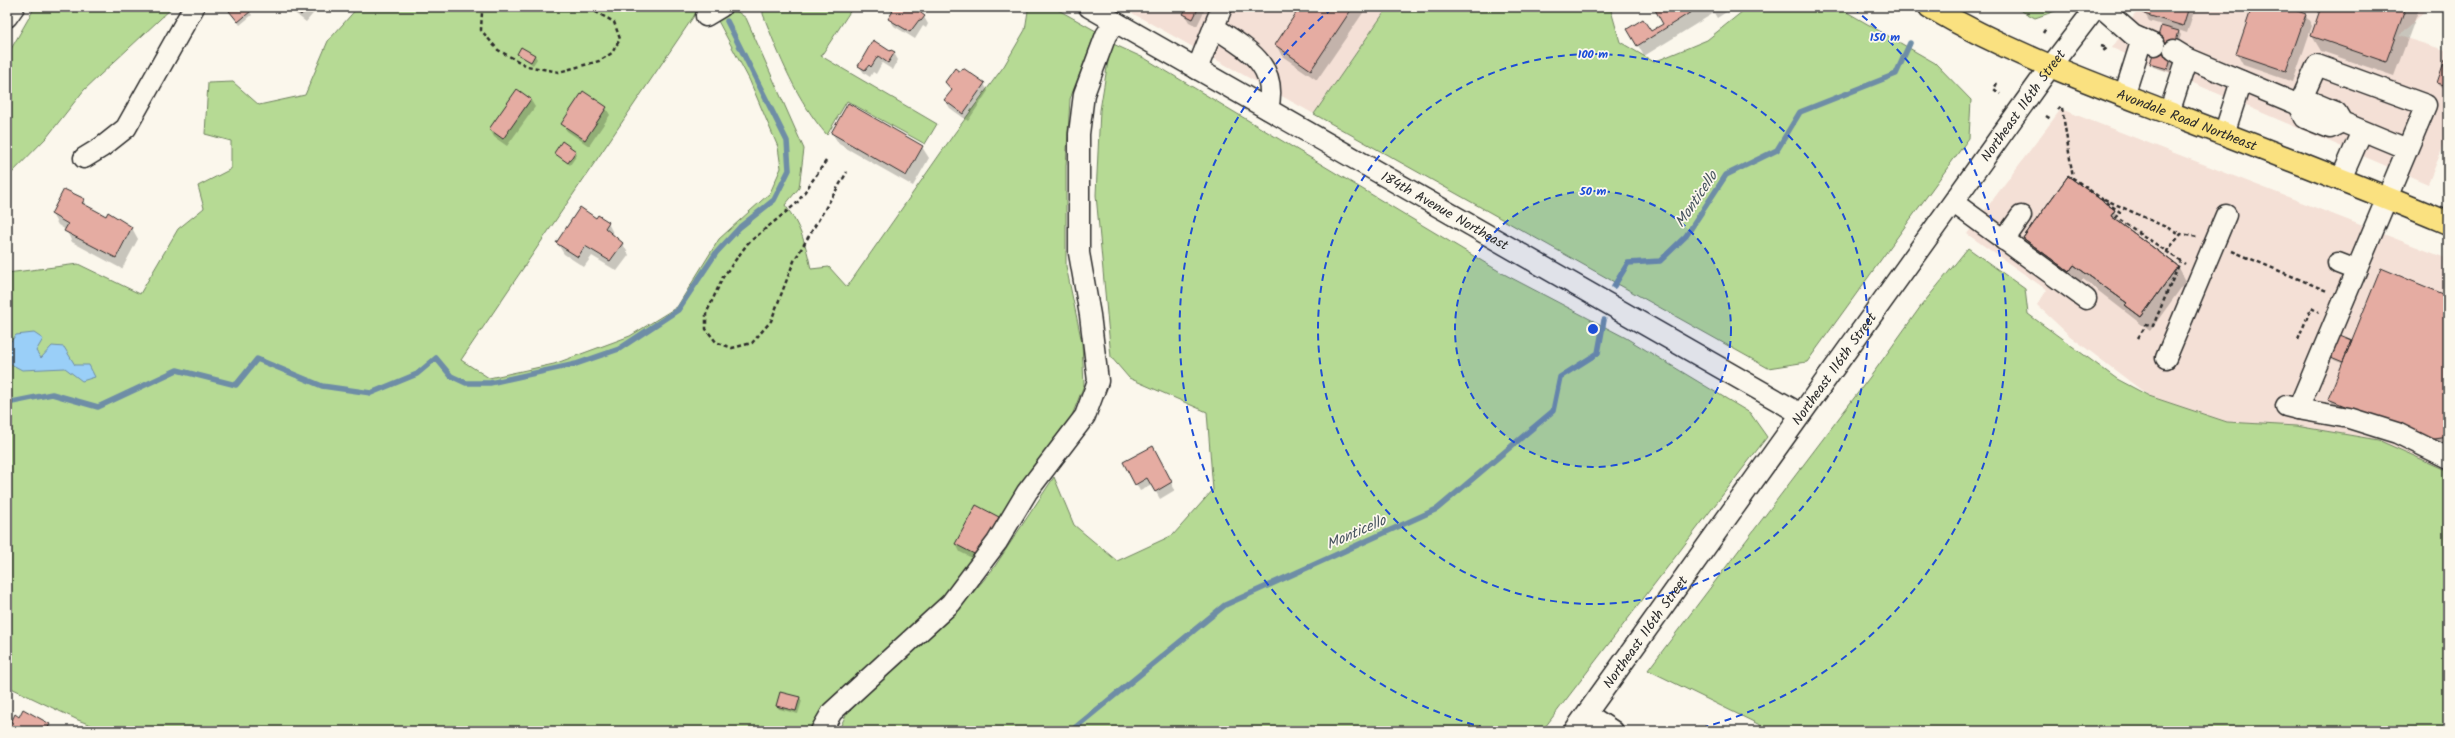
<svg xmlns="http://www.w3.org/2000/svg" width="2455" height="738" font-family="Kalam,sans-serif">
<rect width="100%" height="100%" fill="#fbf7ec"/>
<filter id="ink" filterUnits="userSpaceOnUse"><feTurbulence type="fractalNoise" baseFrequency=".025" numOctaves="2"/><feDisplacementMap in="SourceGraphic" scale="8" xChannelSelector="R" yChannelSelector="G"/><feConvolveMatrix kernelMatrix="1 2 1 2 8 2 1 2 1" color-interpolation-filters="sRGB"/></filter>
<g filter="url(#ink)">
<path fill="#f4e0d6" d="M 1121,7 L 1388,7 L 1314,114 Z
M 2140,7 L 2429,7 L 2399,36 L 2448,51 L 2448,135 L 2428,184 L 2112,48 Z
M 2061,109 L 2448,259 L 2448,471 L 2378,440 L 2296,426 L 2227,422 L 2149,396 L 2070,336 L 2037,305 L 2047,290 L 1967,234 Z"/>
<path fill="#b6da94" stroke="#708260" d="M 35,7 L 173,7 L 84,90 L 47,137 L 7,178 L 7,56 Z
M 358,7 L 700,7 L 461,360 L 489,378 L 554,364 L 630,336 L 677,307 L 719,239 L 770,193 L 781,168 L 778,147 L 749,79 L 717,19 L 726,11 L 735,10 L 746,18 L 804,149 L 799,188 L 785,205 C 800,225 806,244 811,269 L 829,267 L 847,287 L 954,134 L 1004,66 L 1025,30 L 1028,11 L 1023,7 L 1053,7 L 1096,31 L 1070,99 L 1066,166 L 1066,266 L 1082,343 L 1084,385 L 1071,418 L 993,537 L 943,600 L 828,701 L 812,731 L 106,731 L 78,720 L 7,686 L 7,273 L 78,264 L 140,294 L 178,229 L 204,208 L 198,186 L 231,169 L 231,141 L 205,134 L 208,83 L 233,82 L 259,105 L 305,95 L 328,41 Z
M 763,7 L 853,7 L 821,56 L 937,124 L 925,144 L 847,101 L 827,135 C 797,101 779,56 763,14 Z
M 1388,7 L 1610,7 L 1620,42 L 1654,62 L 1707,40 L 1748,7 L 1838,7 L 1935,63 L 1971,100 L 1969,138 L 1807,362 L 1768,368 L 1314,114 Z
M 2014,7 L 2067,7 L 2035,18 Z
M 1111,43 L 1146,59 L 1502,273 L 1626,338 L 1750,413 L 1767,437 L 1542,731 L 838,731 L 847,713 L 954,615 L 993,569 L 1054,477 L 1074,525 L 1117,561 L 1173,535 L 1213,490 L 1207,412 L 1129,378 L 1111,357 L 1096,195 L 1100,110 Z
M 1968,248 L 2025,289 L 2028,314 L 2117,379 L 2149,396 L 2227,422 L 2296,426 L 2378,440 L 2448,471 L 2448,731 L 1772,731 L 1648,670 L 1876,369 L 1921,306 Z"/>
<path fill="#9acff8" stroke="#6e8da6" d="M 34,333 L 43,339 L 36,351 L 41,358 L 52,346 L 64,347 L 75,365 L 89,365 L 95,377 L 82,381 L 65,368 L 22,370 L 7,362 L 7,346 L 16,335 Z"/>
<path fill="#0003" d="M 237,7 L 246,7 L 252,15 L 240,25 L 233,15 Z
M 287,7 L 316,7 L 317,9 L 306,22 Z
M 894,7 L 910,7 L 924,17 L 928,24 L 926,28 L 923,26 L 915,39 L 894,26 L 890,19 Z
M 1188,7 L 1206,7 L 1197,26 L 1189,22 L 1184,14 Z
M 1302,7 L 1367,7 L 1317,80 L 1282,56 L 1276,45 Z
M 1658,7 L 1734,7 L 1717,18 L 1714,13 L 1644,56 L 1635,40 L 1664,24 Z
M 2147,7 L 2195,8 L 2187,33 L 2178,30 L 2181,35 L 2170,72 L 2153,67 L 2151,64 L 2162,25 L 2149,21 L 2145,14 Z
M 2253,7 L 2283,7 L 2306,15 L 2312,26 L 2293,82 L 2243,65 L 2237,54 Z
M 2322,7 L 2418,7 L 2419,9 L 2394,76 L 2321,51 L 2312,36 Z
M 873,42 L 890,53 L 894,53 L 898,60 L 893,70 L 882,63 L 876,74 L 873,72 L 870,77 L 864,73 L 859,66 Z
M 518,54 L 535,56 L 537,59 L 533,65 Z
M 2448,61 L 2448,89 L 2440,86 L 2438,83 Z
M 960,73 L 984,84 L 988,91 L 968,121 L 950,108 L 945,100 L 952,91 L 946,82 Z
M 530,99 L 535,107 L 507,146 L 494,137 L 490,129 Z
M 848,104 L 922,147 L 929,158 L 913,186 L 839,144 L 832,133 Z
M 606,108 L 610,115 L 589,146 L 567,131 L 562,124 Z
M 575,152 L 577,155 L 570,165 L 555,153 Z
M 84,200 L 88,208 L 132,228 L 138,239 L 122,269 L 72,242 L 66,230 L 58,225 L 52,214 Z
M 2114,211 L 2122,226 L 2178,266 L 2186,281 L 2150,331 L 2083,279 L 2077,286 L 2032,253 L 2024,238 Z
M 597,220 L 608,223 L 614,235 L 623,244 L 629,255 L 617,271 L 592,256 L 584,267 L 564,254 L 557,243 Z
M 2448,297 L 2448,452 L 2338,414 L 2330,399 L 2344,364 L 2334,360 L 2332,357 L 2353,341 Z
M 1156,455 L 1175,490 L 1160,499 L 1152,485 L 1140,491 L 1124,463 Z
M 998,518 L 1002,525 L 982,563 L 960,552 L 956,544 Z
M 7,695 L 10,700 L 7,705 Z
M 800,698 L 802,701 L 798,714 L 779,709 L 777,706 Z
M 20,718 L 49,724 L 53,731 L 7,731 Z"/>
<g fill="none" stroke-linecap="round" stroke-linejoin="round">
<path stroke="#6e8da6" stroke-width="5.5" d="M 1614,286 L 1628,263 L 1660,261 L 1686,236 L 1726,175 L 1777,150 L 1800,112 L 1896,74 L 1910,43
M 7,403 L 52,394 L 98,407 L 177,370 L 236,385 L 257,359 L 322,386 L 371,393 L 417,374 L 436,358 L 451,376 L 466,383 L 490,383 L 576,364 L 619,349 L 678,310 L 716,253 L 740,227 L 774,200 L 789,170 L 787,141 L 727,21
M 1071,731 L 1225,605 L 1437,509 L 1553,411 L 1560,377 L 1598,353 L 1604,320"/>
</g>
<path fill="#e5aca2" stroke="#2b2b2b" d="M 235,7 L 247,7 L 251,11 L 238,22 L 229,11 Z
M 291,7 L 308,7 L 301,15 Z
M 893,7 L 913,7 L 925,16 L 921,21 L 919,20 L 910,32 L 888,19 L 893,11 L 891,10 Z
M 1187,7 L 1199,7 L 1193,19 L 1183,14 Z
M 1300,7 L 1353,7 L 1311,70 L 1275,45 Z
M 1656,7 L 1699,7 L 1637,46 L 1627,29 L 1643,19 L 1651,31 L 1663,24 L 1654,8 Z
M 2146,7 L 2189,7 L 2183,26 L 2144,14 Z
M 2252,7 L 2286,7 L 2306,14 L 2286,71 L 2236,54 Z
M 2321,7 L 2406,7 L 2386,62 L 2311,36 Z
M 2161,26 L 2179,31 L 2168,69 L 2150,64 Z
M 873,40 L 890,51 L 891,50 L 895,52 L 888,63 L 878,56 L 871,67 L 869,65 L 865,70 L 858,66 Z
M 521,47 L 535,55 L 531,62 L 517,54 Z
M 2445,59 L 2448,60 L 2448,86 L 2437,83 Z
M 955,68 L 960,72 L 963,68 L 985,83 L 963,114 L 944,100 L 952,90 L 945,82 Z
M 517,89 L 531,99 L 503,139 L 489,129 Z
M 583,91 L 607,107 L 585,140 L 561,124 Z
M 848,103 L 923,146 L 906,176 L 831,133 Z
M 562,141 L 576,151 L 568,163 L 554,153 Z
M 2068,176 L 2115,210 L 2111,216 L 2178,266 L 2141,317 L 2125,305 L 2127,303 L 2074,265 L 2069,272 L 2023,238 Z
M 2068,176 L 2115,210 L 2111,216 L 2178,266 L 2141,317 L 2125,305 L 2127,303 L 2074,265 L 2069,272 L 2023,238 Z
M 64,189 L 85,199 L 82,203 L 106,216 L 108,212 L 132,227 L 116,258 L 64,231 L 68,224 L 51,214 Z
M 580,207 L 596,218 L 598,215 L 609,222 L 605,228 L 623,243 L 610,261 L 585,246 L 578,257 L 556,243 Z
M 2381,268 L 2448,296 L 2448,437 L 2428,440 L 2328,399 Z
M 2340,335 L 2352,340 L 2343,362 L 2331,357 Z
M 1153,446 L 1172,482 L 1155,492 L 1147,478 L 1135,485 L 1123,462 Z
M 976,505 L 999,517 L 978,556 L 955,544 Z
M 780,692 L 800,697 L 796,711 L 776,706 Z
M 23,709 L 50,724 L 46,731 L 7,731 L 15,714 L 19,717 Z"/>
<g fill="none" stroke-linecap="round" stroke-linejoin="round">
<defs>
<g id="minor">
<path id="s1" d="M 1089,7 L 1801,414"/>
<path d="M 2101,7 L 2133,35 L 2155,45"/>
<path d="M 706,16 L 721,7"/>
<path d="M 7,17 L 14,7"/>
<path d="M 1214,27 C 1246,49 1279,64 1268,109"/>
<path d="M 2174,50 L 2187,58 L 2299,105 L 2312,102 L 2326,108 L 2336,112 L 2342,122 L 2407,149"/>
<path d="M 1197,69 L 1222,7"/>
<path d="M 2124,96 L 2142,39"/>
<path d="M 2169,113 L 2187,58"/>
<path d="M 2224,134 L 2241,81"/>
<path d="M 84,158 L 102,147 L 126,128 L 194,7"/>
<path d="M 2341,179 L 2362,131"/>
<path d="M 1954,203 L 2086,299"/>
<path d="M 2004,240 L 2021,216"/>
<path d="M 2338,263 L 2356,270"/>
<path d="M 2166,358 L 2226,215"/>
<path d="M 2286,406 L 2298,409 L 2426,105 L 2317,65 L 2299,105 L 2305,118 L 2330,128 L 2342,122"/>
<path d="M 2298,409 L 2349,418 L 2397,433 L 2448,458"/>
<path d="M 1587,714 L 1613,731"/>
<path d="M 821,731 L 832,712 L 951,603 L 997,542 L 1027,492 L 1085,416 L 1098,381 L 1090,315 L 1079,253 L 1079,134 L 1084,94 L 1106,35 L 1115,22"/>
<path id="s2" d="M 1574,731 L 2050,67 L 2096,7"/>
</g>
<g id="major">
<path id="s3" d="M 1930,7 C 2005,51 2086,81 2167,112 C 2261,148 2355,184 2448,223"/>
</g>
</defs>
<use href="#minor" stroke="#2b2b2b" stroke-width="23"/>
<use href="#major" stroke="#2b2b2b" stroke-width="25"/>
<path stroke="#2b2b2b" stroke-width="2.5" stroke-dasharray="4 3" stroke-linecap="butt" d="M 485,7 L 482,12 L 481,30 L 498,50 L 527,66 L 559,72 L 599,61 L 612,53 L 620,39 L 614,22 L 587,7
M 2043,33 L 2046,28
M 2101,46 L 2107,48 L 2103,51
M 1997,83 L 1994,89 L 2000,94
M 2062,108 L 2073,178 L 2120,212 L 2116,217 L 2185,264
M 2058,110 L 2061,106
M 2046,116 L 2051,119
M 826,161 L 797,203 L 748,243 L 723,277 L 706,314 L 706,329 L 716,342 L 732,348 L 752,343 L 771,321 L 794,261 L 847,172
M 2104,199 L 2181,234
M 2232,251 L 2327,291
M 2166,252 L 2181,234 L 2198,237
M 2138,338 L 2146,325 L 2153,326 L 2180,262
M 2298,340 L 2311,308 L 2319,312"/>
<use href="#minor" stroke="#fbf7ec" stroke-width="20"/>
<use href="#major" stroke="#fae180" stroke-width="22"/>
</g>
</g>
<circle cx="1593" cy="329" r="138" fill="#1d4ed8" fill-opacity=".12"/>
<g fill="none" stroke="#1d4ed8" stroke-width="2" stroke-dasharray="7 5">
<circle cx="1593" cy="329" r="138"/>
<circle cx="1593" cy="329" r="275"/>
<path d="M1497 731A413 413 0 0 1 1333 8M1853 8A413 413 0 0 1 1689 731"/>
</g>
<g text-anchor="middle" stroke-width="3.5" stroke-linejoin="round" paint-order="stroke">
<g font-size="14" fill="#2b2b2b" stroke="#fbf7ec">
<text dy="5" stroke="none"><textPath href="#s2" startOffset="770">Northeast 116th Street</textPath></text>
<text dy="5" stroke="none"><textPath href="#s3" startOffset="281">Avondale Road Northeast</textPath></text>
<text dy="5" stroke="none"><textPath href="#s1" startOffset="410">184th Avenue Northeast</textPath></text>
<text dy="5" stroke="none"><textPath href="#s2" startOffset="446">Northeast 116th Street</textPath></text>
<text dy="5" stroke="none"><textPath href="#s2" startOffset="122">Northeast 116th Street</textPath></text>
</g>
<g font-size="15" font-style="italic" fill="#47545e" stroke="#fbf7ec">
<text transform="translate(1696 199) rotate(-56)" y="5">Monticello</text>
<text transform="translate(1356 532) rotate(-24)" y="5">Monticello</text>
</g>
</g>
<circle cx="1593" cy="329" r="6" fill="#1d4ed8" stroke="#fbf7ec" stroke-width="2"/>
<g font-size="12" text-anchor="middle" font-weight="bold" fill="#1d4ed8" stroke="#fbf7ec" stroke-width="3.5" stroke-linejoin="round" paint-order="stroke">
<text x="1885" y="41">150 m</text>
<text x="1593" y="58">100 m</text>
<text x="1593" y="195">50 m</text>
</g>
<rect width="2455" height="738" fill="none" stroke="#fbf7ec" stroke-width="24"/>
<rect x="12" y="12" width="2431" height="714" fill="none" stroke="#2b2b2b" stroke-width="1.5" filter="url(#ink)"/>
</svg>
